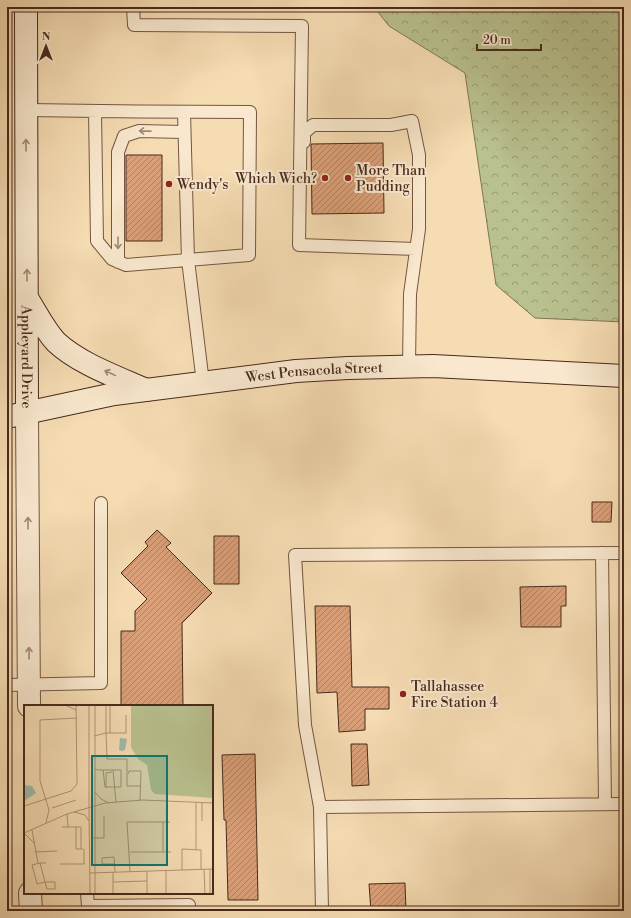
<svg xmlns="http://www.w3.org/2000/svg" width="631" height="918" font-family="'Libre Bodoni',serif">
<defs>
<pattern id="forest-crowns" width="20" height="18" patternUnits="userSpaceOnUse"><rect width="20" height="18" fill="#b9c18f"/><path d="M2 6a3 3 0 1 1 6 0M12 15a3 3 0 1 1 6 0" fill="none" stroke="#989d74"/></pattern>
<pattern id="building-hatch" width="6" height="6" patternUnits="userSpaceOnUse"><rect width="6" height="6" fill="#daa07a"/><path d="M-1 1l2-2M0 6l6-6M5 7l2-2" fill="none" stroke="#b38263"/></pattern>
</defs>
<rect width="100%" height="100%" fill="#f6dcb3"/>
<filter id="stains"><feTurbulence type="fractalNoise" baseFrequency=".005" numOctaves="4"/><feColorMatrix values="0 0 0 0 .2 0 0 0 0 .09 0 0 0 0 .02 0 0 0 .5 -.17"/></filter>
<radialGradient id="worn" r=".72"><stop offset=".6" stop-color="#630" stop-opacity="0"/><stop offset="1" stop-color="#630" stop-opacity=".3"/></radialGradient>
<path fill="url(#forest-crowns)" stroke="#807556" d="M 374,7 L 624,7 L 624,322 L 535,318 L 496,285 L 465,73 L 389,26 Z"/>
<path fill="url(#building-hatch)" stroke="#48291c" d="M 383,143 L 384,213 L 312,214 L 311,144 Z
M 126,155 L 162,155 L 162,241 L 126,241 Z
M 592,502 L 612,502 L 611,522 L 592,522 Z
M 157,530 L 171,543 L 166,547 L 212,593 L 182,623 L 183,706 L 121,706 L 121,631 L 135,631 L 135,611 L 147,599 L 121,573 L 148,546 L 145,542 Z
M 214,536 L 239,536 L 239,584 L 214,584 Z
M 566,586 L 566,606 L 561,606 L 561,627 L 521,627 L 520,587 Z
M 315,606 L 350,606 L 352,687 L 389,687 L 389,709 L 365,709 L 365,730 L 339,732 L 337,692 L 317,693 Z
M 351,744 L 367,744 L 369,785 L 352,786 Z
M 255,754 L 258,900 L 228,900 L 226,820 L 224,820 L 222,755 Z
M 405,883 L 406,911 L 371,911 L 369,884 Z"/>
<g fill="none" stroke-linecap="round" stroke-linejoin="round">
<defs>
<path id="service" d="M 133,7 L 134,25 L 302,26 L 299,245
M 26,110 C 101,111 175,112 250,112 L 249,255 L 126,265 L 112,259 L 97,241 L 95,111
M 184,112 L 188,260 L 203,383
M 304,142 L 304,133 L 313,125 L 391,125 L 412,121
M 299,245 L 416,249
M 118,262 L 118,152 L 124,136 L 139,131 L 184,132
M 409,366 L 410,294 L 419,229 L 419,155 L 412,121
M 602,553 L 605,804
M 7,685 L 101,683 L 101,503
M 320,807 L 624,804
M 87,893 L 88,906 L 189,905
M 322,911 L 320,807 L 305,725 L 295,555 L 624,553"/>
<path id="tertiary" d="M 27,412 L 29,706
M 30,893 L 31,911"/>
<g id="secondary">
<path id="s1" d="M 26,7 L 27,412"/>
<path d="M 27,298 C 36,312 44,329 56,342 C 78,363 117,377 146,390"/>
<path id="s2" d="M 7,417 L 114,394 L 296,371 L 348,368 L 433,366 L 624,376"/>
</g>
</defs>
<use href="#service" stroke="#745642" stroke-width="14"/>
<use href="#tertiary" stroke="#745642" stroke-width="24"/>
<use href="#secondary" stroke="#48291c" stroke-width="24"/>
<use href="#service" stroke="#f9e8ce" stroke-width="12"/>
<use href="#tertiary" stroke="#f9e8ce" stroke-width="22"/>
<use href="#secondary" stroke="#f9e8ce" stroke-width="22"/>
</g>
<defs><path id="oneway-shaft" d="M-6 0H5M1.5-3L5.5 0L1.5 3" fill="none" stroke-width="1.6" stroke-linecap="round" stroke-linejoin="round"/></defs>
<g stroke="#a08875">
<use href="#oneway-shaft" transform="translate(145 131) rotate(-179)"/>
<use href="#oneway-shaft" transform="translate(26 145) rotate(-90)"/>
<use href="#oneway-shaft" transform="translate(118 243) rotate(90)"/>
<use href="#oneway-shaft" transform="translate(27 275) rotate(-90)"/>
<use href="#oneway-shaft" transform="translate(110 373) rotate(-155)"/>
<use href="#oneway-shaft" transform="translate(28 523) rotate(-90)"/>
<use href="#oneway-shaft" transform="translate(29 653) rotate(-90)"/>
</g>
<g fill="#8f2418" stroke="#f9e8ce" stroke-width="1.5">
<circle cx="325" cy="178" r="4"/>
<circle cx="348" cy="178" r="4"/>
<circle cx="169" cy="184" r="4"/>
<circle cx="403" cy="694" r="4"/>
</g>
<g text-anchor="middle" stroke-width="4" stroke-linejoin="round" paint-order="stroke">
<g font-size="14" fill="#48291c" stroke="#f9e8ce" text-anchor="start">
<text x="356" y="175">More Than<tspan x="356" dy="16">Pudding</tspan></text>
<text x="317" y="183" text-anchor="end">Which Wich?</text>
<text x="177" y="189">Wendy's</text>
<text x="411" y="691">Tallahassee<tspan x="411" dy="16">Fire Station 4</tspan></text>
</g>
<g font-size="14" fill="#48291c" stroke="#f9e8ce">
<text dy="5" stroke="none"><textPath href="#s1" startOffset="350">Appleyard Drive</textPath></text>
<text dy="5" stroke="none"><textPath href="#s2" startOffset="311">West Pensacola Street</textPath></text>
</g>
</g>
<g transform="translate(24 705)">
<rect width="189" height="189" fill="#f6dcb3"/>
<path d="M 107,0 L 189,0 L 189,93 L 131,89 L 127,85 L 123,60 L 114,54 L 107,42 Z" fill="#b9c18f"/>
<path d="M 96,33 L 103,34 L 101,45 L 98,46 L 95,45 ZM 0,80 L 8,81 L 12,88 L 0,96 Z" fill="#9dbbb1"/>
<path fill="none" stroke="#b09477" stroke-width="1" d="M 41,0 L 52,5M 65,0 L 65,102M 71,0 L 71,100M 82,0 L 82,28 L 102,28 L 102,10M 82,28 L 83,54 L 103,54 L 103,81M 86,28 L 86,0M 70,31 L 82,28M 71,64 L 74,65 L 97,65 L 97,82 L 81,82 L 79,65M 89,65 L 92,97M 104,69 L 105,66 L 117,66M 103,81 L 117,81M 82,83 L 82,68 L 88,67M 71,87 L 77,94 L 85,98M 116,95 L 117,66M 172,98 L 172,144M 71,100 L 71,189M 0,101 L 47,86 L 53,79 L 52,0M 65,102 L 66,189M 28,103 L 52,95M 50,107 L 61,110 L 65,116M 43,109 L 44,122M 178,116 L 178,98M 139,117 L 139,147M 22,118 L 25,105 L 16,76 L 16,15 L 53,13M 38,122 L 57,122 L 57,144M 52,122 L 52,144 L 59,144M 8,125 L 14,158M 0,128 L 10,138M 0,128 L 43,109 L 81,98 L 119,95 L 189,98M 69,133 L 80,133 L 80,111M 11,147 L 33,146M 106,147 L 147,147M 16,158 L 21,177 L 23,184 L 31,184 L 31,177 L 21,177 L 13,179 L 8,160 L 16,158 L 22,158M 36,159 L 60,159 L 60,144M 90,159 L 78,159 L 78,153 L 90,152 L 91,167M 180,164 L 181,189M 186,164 L 186,189M 158,165 L 158,144 L 177,145 L 177,165M 123,166 L 123,189M 142,166 L 142,189M 89,167 L 89,189M 106,167 L 103,117 L 146,117M 66,168 L 189,164M 89,177 L 123,176"/>
<path fill="#0f766e" fill-opacity="0.15" stroke="#0f766e" stroke-width="2" d="M 68,51 L 143,51 L 143,160 L 68,160 Z"/>
<rect width="189" height="189" fill="none" stroke="#48291c" stroke-width="2"/>
</g>
<rect width="631" height="918" fill="none" stroke="#f6dcb3" stroke-width="24"/>
<rect x="8" y="8" width="615" height="902" fill="none" stroke="#48291c" stroke-width="2"/>
<rect x="12" y="12" width="607" height="894" fill="none" stroke="#48291c"/>
<g transform="translate(46 46)" stroke="#f9e8ce" stroke-width="3" paint-order="stroke">
<path d="M0-3L7 15L0 10L-7 15Z" fill="#48291c"/>
<text y="-6" font-size="11" font-weight="bold" text-anchor="middle" fill="#48291c">N</text>
</g>
<path d="M477 44v6h64v-6" fill="none" stroke="#48291c" stroke-width="2"/>
<text x="483" y="44" font-size="12" fill="#48291c" stroke="#f9e8ce" stroke-width="3" paint-order="stroke">20 m</text>
<rect width="100%" height="100%" filter="url(#stains)"/>
<rect width="100%" height="100%" fill="url(#worn)"/>
</svg>
